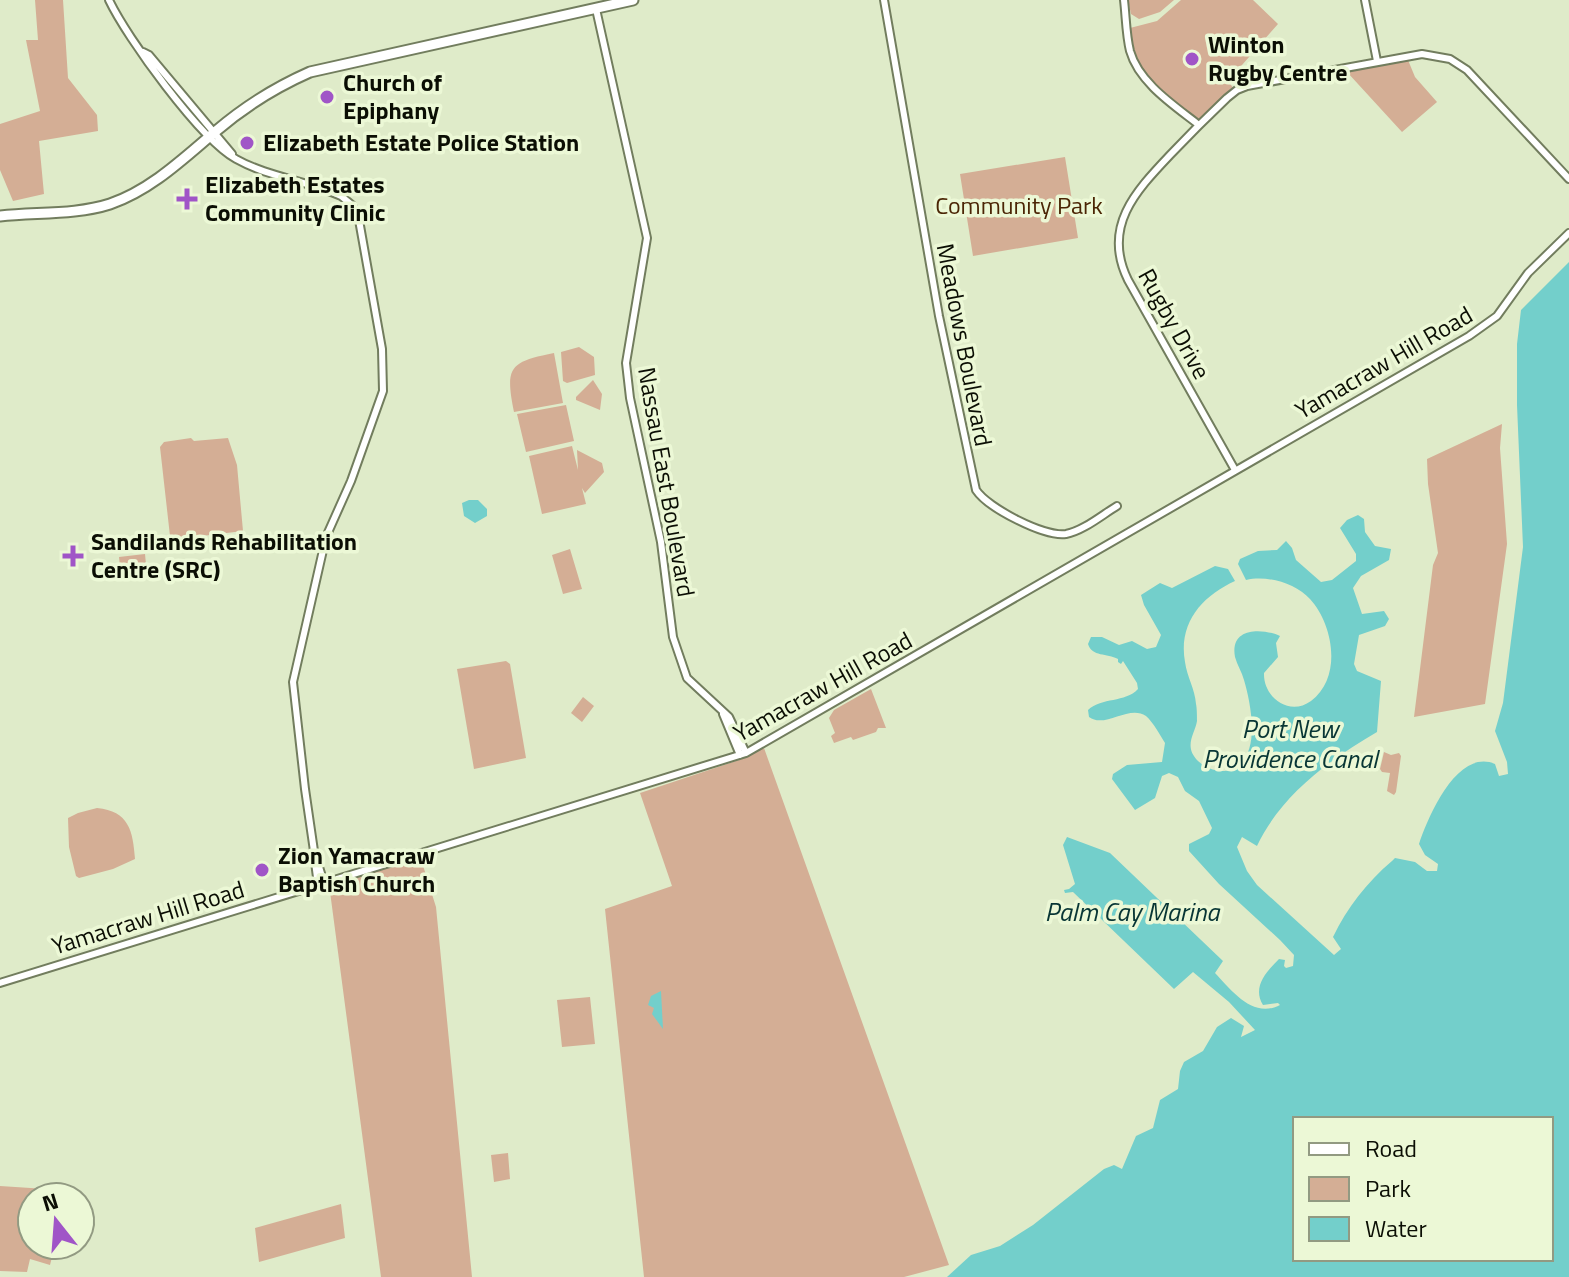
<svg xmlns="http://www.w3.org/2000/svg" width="1569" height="1277" font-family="'Titillium Web',sans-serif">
<rect width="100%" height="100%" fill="#dfebc9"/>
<path fill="#d4ae95" d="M 35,0 L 63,0 L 68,78 L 97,115 L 98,131 L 39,141 L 44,194 L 13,201 L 0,170 L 0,124 L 40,111 L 26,40 L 38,40 Z
M 1128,0 L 1174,0 L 1160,12 L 1139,19 L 1131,14 Z
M 1181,0 L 1253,0 L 1278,24 L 1228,81 L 1234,89 L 1198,121 C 1179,103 1150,84 1137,60 C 1132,51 1131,38 1130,28 L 1157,21 Z
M 1408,60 L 1415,77 L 1437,102 L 1402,132 L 1347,72 Z
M 1065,157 L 1078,238 L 973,256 L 960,174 Z
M 579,347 L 594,357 L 595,375 L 567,383 L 563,381 L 561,352 Z
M 554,353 L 563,403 L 514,412 C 505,367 509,362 554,353 Z
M 593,380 L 602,394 L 600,410 L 576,400 L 576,397 Z
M 566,405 L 574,441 L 526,452 L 517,414 Z
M 1502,424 L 1500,448 L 1507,544 L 1485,704 L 1414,717 L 1433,565 L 1438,553 L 1428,484 L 1427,459 Z
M 191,438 L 194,441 L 228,438 L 237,465 L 243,531 L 177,539 L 170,536 L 160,447 L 164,442 Z
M 572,446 L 578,470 L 577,450 L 602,463 L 604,472 L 585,493 L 582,488 L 586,504 L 542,514 L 529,456 Z
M 570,549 L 582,589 L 563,594 L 552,555 Z
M 145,554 L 147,575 L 121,577 L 119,557 Z
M 506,661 L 510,664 L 526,758 L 474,769 L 457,669 Z
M 871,689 L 886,728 L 878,728 L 876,732 L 853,740 L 851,737 L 834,743 L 831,736 L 835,733 L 829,718 L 834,710 Z
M 583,697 L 594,706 L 582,722 L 571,713 Z
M 764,748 L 949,1265 L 904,1277 L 644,1277 L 605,909 L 672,886 L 640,793 L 739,760 Z
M 1384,752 L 1391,755 L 1399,753 L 1401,756 L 1396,792 L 1394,795 L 1387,791 L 1390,773 L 1382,772 L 1380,769 Z
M 97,808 C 129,811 133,831 135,859 L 113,869 L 79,878 L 76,876 L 69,847 L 68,818 L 78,813 Z
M 420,856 L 436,907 L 472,1277 L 381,1277 L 329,884 Z
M 590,997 L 595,1044 L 562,1047 L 557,1000 Z
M 508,1153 L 510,1179 L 494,1182 L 491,1155 Z
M 0,1186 L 46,1189 L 45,1197 L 32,1197 L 32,1245 L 55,1245 L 50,1265 L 30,1259 L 27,1272 L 0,1271 Z
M 341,1204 L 345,1238 L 259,1262 L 255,1228 Z"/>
<path fill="#73cfcb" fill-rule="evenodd" d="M 1569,262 L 1569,1277 L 947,1277 L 971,1255 L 1000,1246 L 1033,1225 L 1104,1169 L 1114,1165 L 1122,1169 L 1136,1136 L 1153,1128 L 1160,1100 L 1178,1089 L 1180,1071 L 1184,1062 L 1203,1051 L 1217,1027 L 1231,1018 L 1244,1026 L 1241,1037 L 1255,1030 L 1229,1002 L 1193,972 L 1174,989 L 1073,892 L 1065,893 L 1064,890 L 1069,889 L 1075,884 L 1063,845 L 1067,837 L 1110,853 L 1223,961 L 1215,973 C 1232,991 1253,1019 1280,1005 L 1278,1003 L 1263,1005 C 1252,987 1266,972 1279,959 L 1285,960 L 1284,966 L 1286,968 L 1293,966 L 1294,955 L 1280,940 L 1219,884 L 1189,851 L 1189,844 L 1209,834 L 1212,828 L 1199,801 L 1185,791 L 1178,777 L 1169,773 L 1162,776 L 1155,798 L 1135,810 L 1112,779 L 1113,774 L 1127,765 L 1162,762 L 1165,743 C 1160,735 1153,722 1146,716 C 1129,704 1105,729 1089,717 L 1088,710 C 1102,697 1125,703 1138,689 L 1137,683 L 1123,661 L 1121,664 L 1118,662 L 1118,659 C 1107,653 1092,657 1088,644 L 1091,637 L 1102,637 L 1119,645 L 1132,641 L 1147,649 L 1156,647 L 1161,635 L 1144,605 L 1141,595 L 1160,583 L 1172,588 L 1215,566 L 1228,569 L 1235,581 C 1202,596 1178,623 1185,662 C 1187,677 1195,689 1196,704 C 1197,708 1197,718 1197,721 C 1195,734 1183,746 1198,761 C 1207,769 1220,774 1232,769 C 1262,757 1251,704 1244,680 C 1242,672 1237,665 1235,657 C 1229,625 1266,629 1280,636 L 1276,643 L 1278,657 L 1264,673 C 1263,697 1289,717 1311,701 C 1343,677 1333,624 1310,599 C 1295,583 1267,575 1246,580 L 1238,564 L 1240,559 L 1258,551 L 1277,550 L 1286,541 L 1292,548 L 1296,560 L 1321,582 L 1332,580 L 1356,561 L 1356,554 L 1340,528 L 1347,520 L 1358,515 L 1364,519 L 1365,532 L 1375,546 L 1391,549 L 1389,560 L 1361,576 L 1353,588 L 1362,614 L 1384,611 L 1389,619 L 1385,626 L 1359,635 L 1354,664 L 1357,671 L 1381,681 L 1377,732 C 1329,760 1281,795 1257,846 L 1242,837 L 1237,847 L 1247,871 L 1257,885 L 1334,955 L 1341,949 L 1333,937 C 1347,908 1367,882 1392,861 L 1395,858 L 1415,862 L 1427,871 L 1437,871 L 1438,864 L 1425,855 L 1419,844 C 1428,817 1457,748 1495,764 L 1499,776 L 1508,774 L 1507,762 L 1495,731 L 1503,703 L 1523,547 L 1517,405 L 1517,344 L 1521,310 ZM 1551,1119 L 1551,1259 L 1295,1259 L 1295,1119 Z
M 469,500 L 478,500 L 487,509 L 487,516 L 475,523 L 464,516 L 462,503 Z
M 661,991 L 663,1029 L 652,1014 L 654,1008 L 648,1005 L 651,996 Z"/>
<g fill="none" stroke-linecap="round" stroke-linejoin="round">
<defs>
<path id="secondary" d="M 109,0 C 127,38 200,139 236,159 C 268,177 308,181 341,196 L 352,205 L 359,220 L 382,349 L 383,391 L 351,481 L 326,537 L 293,682 L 305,789 L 314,851 L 324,883
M 884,0 L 939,316 L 976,490 C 988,508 1044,537 1066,534 C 1083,531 1102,515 1117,506
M 1124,0 C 1126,17 1126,35 1130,51 C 1139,83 1175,106 1199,125
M 1365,0 L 1377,61
M 596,9 L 647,238 L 626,363 L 630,398 L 661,542 L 673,637 L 687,678 L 729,717 L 746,753
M 143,52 L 149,55 L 232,154
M 1235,470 L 1128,280 C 1102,227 1135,192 1170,155 C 1189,135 1208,116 1227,98 L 1237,90 L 1247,86 L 1422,54 L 1450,59 L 1467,70 L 1569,179
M 723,714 L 740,755
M 315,862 L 318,885
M 0,983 L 746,753 L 1469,336 L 1497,316 L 1528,273 L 1569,233"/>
<path id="highway" d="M 0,216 C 36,212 76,215 110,204 C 151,190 184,158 216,131 C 244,107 276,87 310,72 L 633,0"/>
</defs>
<use href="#secondary" stroke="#727d5e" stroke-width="10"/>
<use href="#highway" stroke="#727d5e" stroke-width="13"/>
<use href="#secondary" stroke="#fff" stroke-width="6"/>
<use href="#highway" stroke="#fff" stroke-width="9"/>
</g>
<g fill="#a055c7" stroke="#ecf8d6" stroke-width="3">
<circle cx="1192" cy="59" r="8"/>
<circle cx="327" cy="97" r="8"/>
<circle cx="247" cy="143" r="8"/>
<path d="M183 187h8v8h8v8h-8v8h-8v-8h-8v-8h8z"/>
<path d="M69 544h8v8h8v8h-8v8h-8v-8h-8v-8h8z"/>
<circle cx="262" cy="870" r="8"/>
</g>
<g text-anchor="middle" stroke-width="7" stroke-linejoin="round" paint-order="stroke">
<g font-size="24" font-weight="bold" fill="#0b0e04" stroke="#ecf8d6" text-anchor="start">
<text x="1208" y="53">Winton<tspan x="1208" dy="28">Rugby Centre</tspan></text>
<text x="343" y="91">Church of<tspan x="343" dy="28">Epiphany</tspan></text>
<text x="263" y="151">Elizabeth Estate Police Station</text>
<text x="205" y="193">Elizabeth Estates<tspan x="205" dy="28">Community Clinic</tspan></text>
<text x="91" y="550">Sandilands Rehabilitation<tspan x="91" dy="28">Centre (SRC)</tspan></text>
<text x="278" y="864">Zion Yamacraw<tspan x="278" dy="28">Baptish Church</tspan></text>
</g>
<g font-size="24" fill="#4b2505" stroke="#ecf8d6">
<text x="1019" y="214">Community Park</text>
</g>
<g font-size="24" fill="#0b0e04" stroke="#ecf8d6">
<text transform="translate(1174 324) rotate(61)" y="8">Rugby Drive</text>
<text transform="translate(964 345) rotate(79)" y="8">Meadows Boulevard</text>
<text transform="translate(1384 363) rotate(-30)" y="8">Yamacraw Hill Road</text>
<text transform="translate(666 482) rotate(80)" y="8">Nassau East Boulevard</text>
<text transform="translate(823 687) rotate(-29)" y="8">Yamacraw Hill Road</text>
<text transform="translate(148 918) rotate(-17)" y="8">Yamacraw Hill Road</text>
</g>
<g font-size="26" font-style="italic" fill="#083635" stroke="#ecf8d6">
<text x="1290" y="738">Port New<tspan x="1290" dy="30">Providence Canal</tspan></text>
<text x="1132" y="921">Palm Cay Marina</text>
</g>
</g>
<rect x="1293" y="1117" width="260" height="144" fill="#ecf8d6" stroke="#929a82" stroke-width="2"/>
<rect x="1309" y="1143" width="40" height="12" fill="#ffffff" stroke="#929a82" stroke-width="2"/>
<text x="1365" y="1157" font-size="24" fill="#0b0e04">Road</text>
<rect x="1309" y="1177" width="40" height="24" fill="#d4ae95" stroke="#929a82" stroke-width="2"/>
<text x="1365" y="1197" font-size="24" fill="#0b0e04">Park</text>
<rect x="1309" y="1217" width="40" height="24" fill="#73cfcb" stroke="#929a82" stroke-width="2"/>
<text x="1365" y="1237" font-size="24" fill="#0b0e04">Water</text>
<g transform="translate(56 1221) rotate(343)"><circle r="38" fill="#ecf8d6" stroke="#929a82" stroke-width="2"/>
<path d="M0-6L14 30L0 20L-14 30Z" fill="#a055c7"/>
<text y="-12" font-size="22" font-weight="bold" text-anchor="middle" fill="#0b0e04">N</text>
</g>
</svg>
